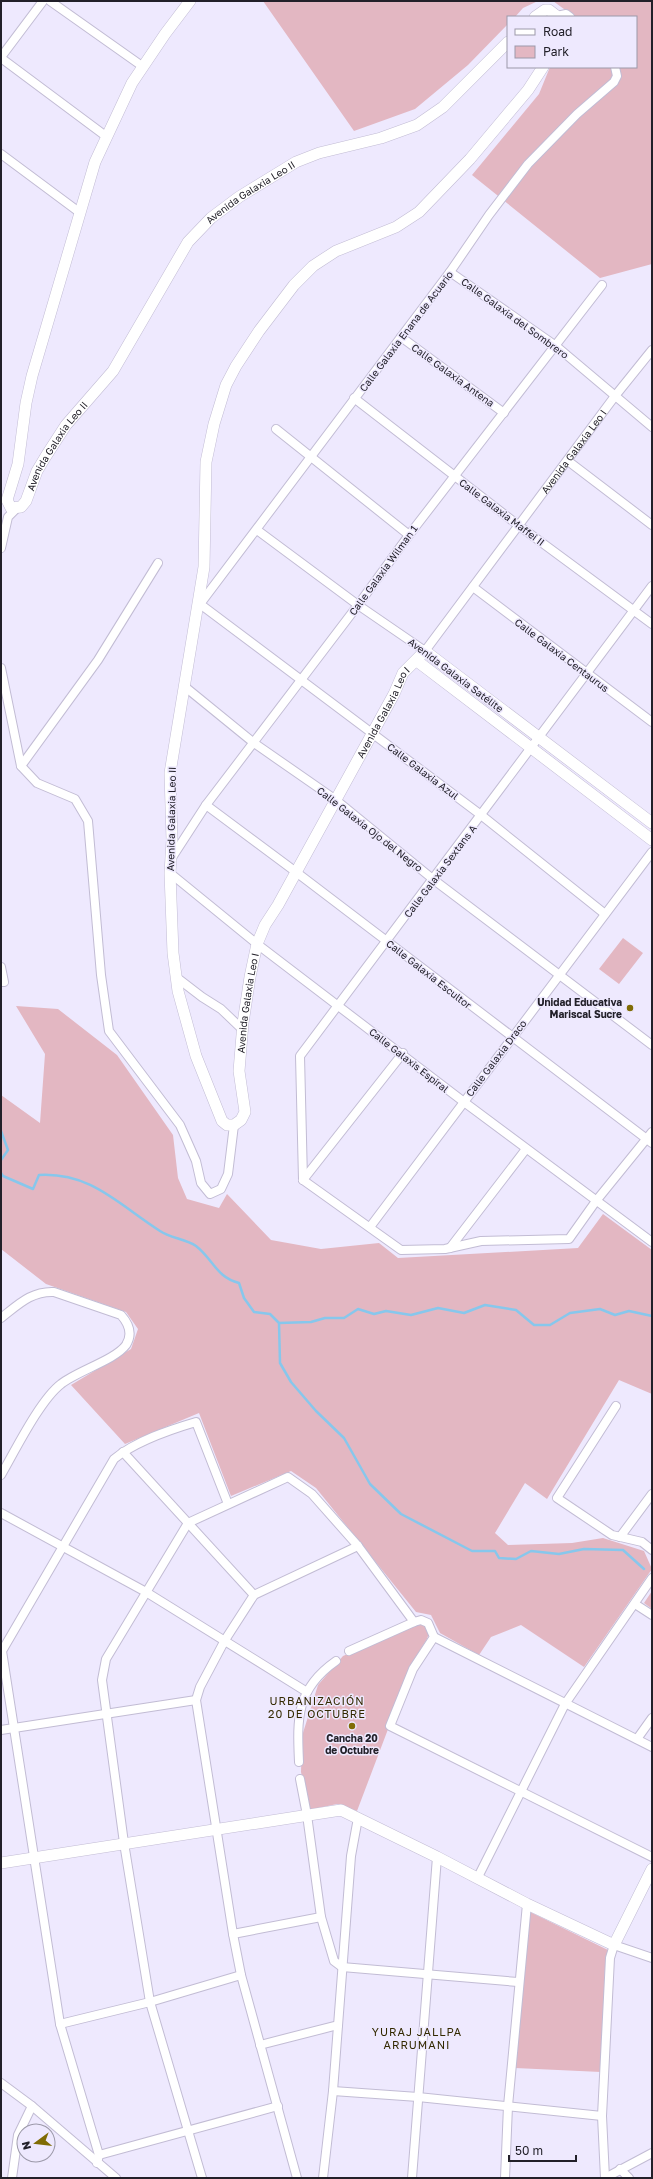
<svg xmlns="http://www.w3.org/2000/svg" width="653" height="2179" font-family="'Golos Text',sans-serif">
<rect width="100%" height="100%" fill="#eee9fe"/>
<path fill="#e3b7c2" d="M 263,1 L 538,1 L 523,8 L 515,17 L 508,17 L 508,24 L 468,65 L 415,109 L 354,131 Z
M 553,1 L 652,1 L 652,264 L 600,278 L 472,175 L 539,94 L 550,67 L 636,67 L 636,17 L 567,17 L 568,12 Z
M 623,938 L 643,953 L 619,984 L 599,969 Z
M 16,1006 L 58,1009 L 117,1055 L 173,1135 L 178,1178 L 187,1199 L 219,1208 L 227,1194 L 271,1240 L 321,1249 L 379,1243 L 398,1258 L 578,1248 L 603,1214 L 652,1250 L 652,1394 L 619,1380 L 547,1499 L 525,1483 L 495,1533 L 508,1545 L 572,1543 L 603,1538 L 644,1551 L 652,1569 L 584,1667 L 521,1625 L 491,1637 L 479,1655 L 440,1633 L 431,1615 L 416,1612 L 316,1488 L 291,1471 L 231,1496 L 199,1413 L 125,1444 L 71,1385 L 131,1349 L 138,1329 L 126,1312 L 46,1284 L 1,1249 L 1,1095 L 40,1123 L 45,1054 Z
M 652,1591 L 652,1609 L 644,1603 Z
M 420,1624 L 425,1626 L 429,1633 L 427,1639 L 415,1658 L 357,1811 L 337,1804 L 309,1810 L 301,1772 L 302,1736 L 318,1685 L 343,1656 Z
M 530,1912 L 608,1950 L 605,1968 L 601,2072 L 515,2068 Z"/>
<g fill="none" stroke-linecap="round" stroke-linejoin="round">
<path stroke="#87c7ec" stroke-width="2.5" d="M 1,1131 L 8,1150 L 1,1160
M 1,1173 L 3,1176 L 33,1189 L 39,1175 C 91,1172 119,1205 160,1231 C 170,1238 186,1239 196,1246 C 213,1259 216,1277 239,1283 L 244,1298 L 254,1312 L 270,1314 L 279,1323 L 311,1322 L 325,1318 L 344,1318 L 358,1309 L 374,1314 L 386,1311 L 411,1315 L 438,1308 L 464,1313 L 485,1305 L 516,1310 L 534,1325 L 550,1325 L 570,1313 L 600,1309 L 615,1315 L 629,1311 L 652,1316
M 279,1323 L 280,1363 L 291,1382 L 316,1411 L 344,1438 L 370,1484 L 401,1514 L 472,1551 L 495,1551 L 499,1558 L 516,1559 L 531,1551 L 559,1554 L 584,1549 L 623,1550 L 644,1569"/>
<defs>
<g id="street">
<path d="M 50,1 L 142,66"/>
<path d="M 557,16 L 566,14 L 570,17"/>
<path d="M 1,57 L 43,1"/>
<path d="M 1,58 L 107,137"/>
<path d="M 1,154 L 79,212"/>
<path d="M 450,272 L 556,346 L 652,427"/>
<path d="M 401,337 L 504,413"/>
<path d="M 354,398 L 518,525 L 652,624"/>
<path d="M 276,429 L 409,535"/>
<path d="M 568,461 L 652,525"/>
<path id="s1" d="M 257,530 L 358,605 L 425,651 L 615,396 L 652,350"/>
<path d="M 1,548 L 8,517 L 16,509"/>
<path d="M 473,587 L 652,722"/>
<path d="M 1,668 L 21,766 L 37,783 L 75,799 L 88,821 L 101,975 L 109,1031 L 180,1125 L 196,1161 L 201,1183 L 210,1194 L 221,1189 L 228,1174 L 234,1125"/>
<path d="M 184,686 L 254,743 L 336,800 L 434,880 L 652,1045"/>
<path d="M 21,766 L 98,660 L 158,563"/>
<path d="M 206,805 L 296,872 L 652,1143"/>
<path d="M 171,859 L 206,805 L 358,605 L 409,535 L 602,285"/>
<path d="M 170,873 L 257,944 L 464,1102 L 652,1242"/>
<path d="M 605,914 L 481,815 L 200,604 L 450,272 L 489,215 L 528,164 L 577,114 L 614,82 L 617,76 L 615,67"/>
<path d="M 1,967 L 4,982 L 1,982"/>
<path d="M 176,977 L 202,997 L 221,1009 L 243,1030"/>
<path d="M 303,1180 L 300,1056 L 652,586"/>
<path d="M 303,1180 L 401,1250 L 445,1249 L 481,1241 L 569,1239 L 596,1201 L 652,1132"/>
<path d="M 303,1180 L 403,1053"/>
<path d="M 370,1227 L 652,852"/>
<path d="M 450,1248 L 526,1149"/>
<path d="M 1,1318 C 18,1305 31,1291 54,1292 L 121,1315 C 129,1324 133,1334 126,1345 C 115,1360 77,1371 61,1384 C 40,1400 15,1451 1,1475"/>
<path d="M 616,1406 L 557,1498 L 612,1535 L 642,1542 L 652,1550"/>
<path d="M 123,1452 L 254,1595"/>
<path d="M 1,1513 L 146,1592 L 307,1692"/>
<path d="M 620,1537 L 652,1494"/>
<path d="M 635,1604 L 652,1615"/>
<path d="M 434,1637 L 652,1747"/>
<path d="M 349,1651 L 414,1622 L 421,1620 L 428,1623 L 434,1637 L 413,1669 L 390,1726 L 652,1857"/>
<path d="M 1,1730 L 196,1700"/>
<path d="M 637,1739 L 652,1718"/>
<path d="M 299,1762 C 297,1718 296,1689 336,1661"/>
<path d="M 300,1779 L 307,1815 L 321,1917 L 334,1961 L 342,1967 L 518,1982"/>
<path d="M 478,1877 L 565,1704 L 652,1578"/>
<path d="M 233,1934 L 321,1917"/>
<path d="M 60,2024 L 150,2002 L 241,1975"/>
<path d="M 260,2045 L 338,2025"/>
<path d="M 1,2083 L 32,2106 L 116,2178"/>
<path d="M 333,2091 L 418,2097 L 602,2116"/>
<path d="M 99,2155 L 278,2106"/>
<path d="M 97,2163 L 99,2155 L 60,2024 L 2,1651 L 114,1459 C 136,1441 169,1430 196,1422 L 228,1504"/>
<path d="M 620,2169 L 629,2178"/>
<path d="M 12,2178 L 18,2135 L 32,2106"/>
<path d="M 202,2178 L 150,2002 L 124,1843 L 102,1680 L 106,1659 L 188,1523 L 288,1477 L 312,1494 L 358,1546 L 414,1622"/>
<path d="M 297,2178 L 241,1975 L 233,1934 L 196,1700 L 200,1687 L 225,1640 L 254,1595 L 358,1546"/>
<path d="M 323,2178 L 333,2091 L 351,1856 L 358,1818"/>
<path d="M 412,2178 L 437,1857"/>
<path d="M 505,2178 L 508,2106 L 527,1904"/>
<path d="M 605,2178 L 602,2116 L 610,1958 L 614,1945 L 652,1958"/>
<path d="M 605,2178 L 652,2153"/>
</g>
<g id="secondary">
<path id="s2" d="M 190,1 L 165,34 L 132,83 L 95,162 L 32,376 L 26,403 L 18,464 L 7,500 L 11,508 L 21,507 L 26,501 L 37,471 L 46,456 L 66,425 L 113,371 L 188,242 L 211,218 L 239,197 L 296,162 L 319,153 L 381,138 L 417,125 L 443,107 L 508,42"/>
<path d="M 535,17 L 545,10 L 549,10 L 558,17"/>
<path id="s3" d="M 543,67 L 528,90 L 470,159 L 419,212 L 396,227 L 336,251 L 313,266 L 294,285 L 259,331 L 236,366 L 226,385 L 214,424 L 206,462 L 204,567 L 170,773 L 172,840 L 170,873 L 173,953 L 178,991 L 196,1056 L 222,1121 L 227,1125 L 234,1125 L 241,1120 L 245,1112 L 239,1071 L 243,1023 L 250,977 L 257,944 L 265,925 L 278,905 L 394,694 L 403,673 L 425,651 L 652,823"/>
<path d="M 417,661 L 652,840"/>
<path d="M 1,1863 L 341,1810 L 437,1857 L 527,1904 L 614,1945 L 652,1869"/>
</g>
</defs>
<use href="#street" stroke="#c2bcd4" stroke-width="10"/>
<use href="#secondary" stroke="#c2bcd4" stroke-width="12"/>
<use href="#street" stroke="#fff" stroke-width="8"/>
<use href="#secondary" stroke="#fff" stroke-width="11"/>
</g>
<g fill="#806c05" stroke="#eee9fe" stroke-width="1.5">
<circle cx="630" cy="1008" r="4"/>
<circle cx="352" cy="1726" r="4"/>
</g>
<g text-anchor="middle" stroke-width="3" stroke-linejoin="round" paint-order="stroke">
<g font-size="10" fill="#222029" stroke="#eee9fe">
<text dy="4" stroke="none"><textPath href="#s2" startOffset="952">Avenida Galaxia Leo II</textPath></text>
<text transform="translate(515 318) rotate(36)" y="4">Calle Galaxia del Sombrero</text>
<text transform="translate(406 331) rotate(-53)" y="4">Calle Galaxia Enana de Acuario</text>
<text transform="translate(453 375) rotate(36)" y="4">Calle Galaxia Antena</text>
<text dy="4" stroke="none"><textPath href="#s2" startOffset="628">Avenida Galaxia Leo II</textPath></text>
<text dy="4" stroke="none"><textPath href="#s1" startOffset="456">Avenida Galaxia Leo I</textPath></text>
<text transform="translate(502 512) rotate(37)" y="4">Calle Galaxia Maffei II</text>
<text transform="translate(383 570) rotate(-54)" y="4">Calle Galaxia Wilman 1</text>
<text transform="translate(562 655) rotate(37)" y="4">Calle Galaxia Centaurus</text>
<text transform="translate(456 675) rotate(37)" y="4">Avenida Galaxia Satélite</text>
<text dy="4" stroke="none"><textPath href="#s3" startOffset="1673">Avenida Galaxia Leo I</textPath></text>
<text transform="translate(423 771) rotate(37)" y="4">Calle Galaxia Azul</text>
<text transform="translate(171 819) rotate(-89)" y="4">Avenida Galaxia Leo II</text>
<text transform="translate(370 829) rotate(38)" y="4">Calle Galaxia Ojo del Negro</text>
<text transform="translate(440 871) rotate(-53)" y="4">Calle Galaxia Sextans A</text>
<text transform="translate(429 974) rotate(38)" y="4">Calle Galaxia Escultor</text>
<text dy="4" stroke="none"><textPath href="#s3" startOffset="1349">Avenida Galaxia Leo I</textPath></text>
<text transform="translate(496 1058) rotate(-53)" y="4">Calle Galaxia Draco</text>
<text transform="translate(409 1060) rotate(38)" y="4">Calle Galaxis Espiral</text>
</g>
<g font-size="10" font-weight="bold" fill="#222029" stroke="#eee9fe" text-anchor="end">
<text x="622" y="1006">Unidad Educativa<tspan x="622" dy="12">Mariscal Sucre</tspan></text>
<text x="352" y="1742" text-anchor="middle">Cancha 20<tspan x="352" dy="12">de Octubre</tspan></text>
</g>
<g font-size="11" letter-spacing="1" fill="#332900" stroke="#eee9fe">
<text x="317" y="1705">URBANIZACIÓN<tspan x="317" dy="13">20 DE OCTUBRE</tspan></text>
<text x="417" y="2036">YURAJ JALLPA<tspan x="417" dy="13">ARRUMANI</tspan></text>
</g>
</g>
<rect width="653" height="2179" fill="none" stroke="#222029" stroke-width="4"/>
<rect x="507" y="16" width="130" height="52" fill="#eee9fe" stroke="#9c99a9"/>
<rect x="515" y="29" width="20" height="6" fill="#ffffff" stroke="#9c99a9"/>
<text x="543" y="36" font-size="12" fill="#222029">Road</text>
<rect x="515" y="46" width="20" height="12" fill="#e3b7c2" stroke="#9c99a9"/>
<text x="543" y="56" font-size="12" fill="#222029">Park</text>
<g transform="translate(36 2143) rotate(255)"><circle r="19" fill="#eee9fe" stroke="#9c99a9"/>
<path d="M0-3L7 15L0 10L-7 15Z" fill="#806c05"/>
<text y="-6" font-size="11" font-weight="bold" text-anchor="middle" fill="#222029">N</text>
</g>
<path d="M509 2155v6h67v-6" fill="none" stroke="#222029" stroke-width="2"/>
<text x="515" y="2155" font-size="12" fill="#222029" stroke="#eee9fe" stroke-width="3" paint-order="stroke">50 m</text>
</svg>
